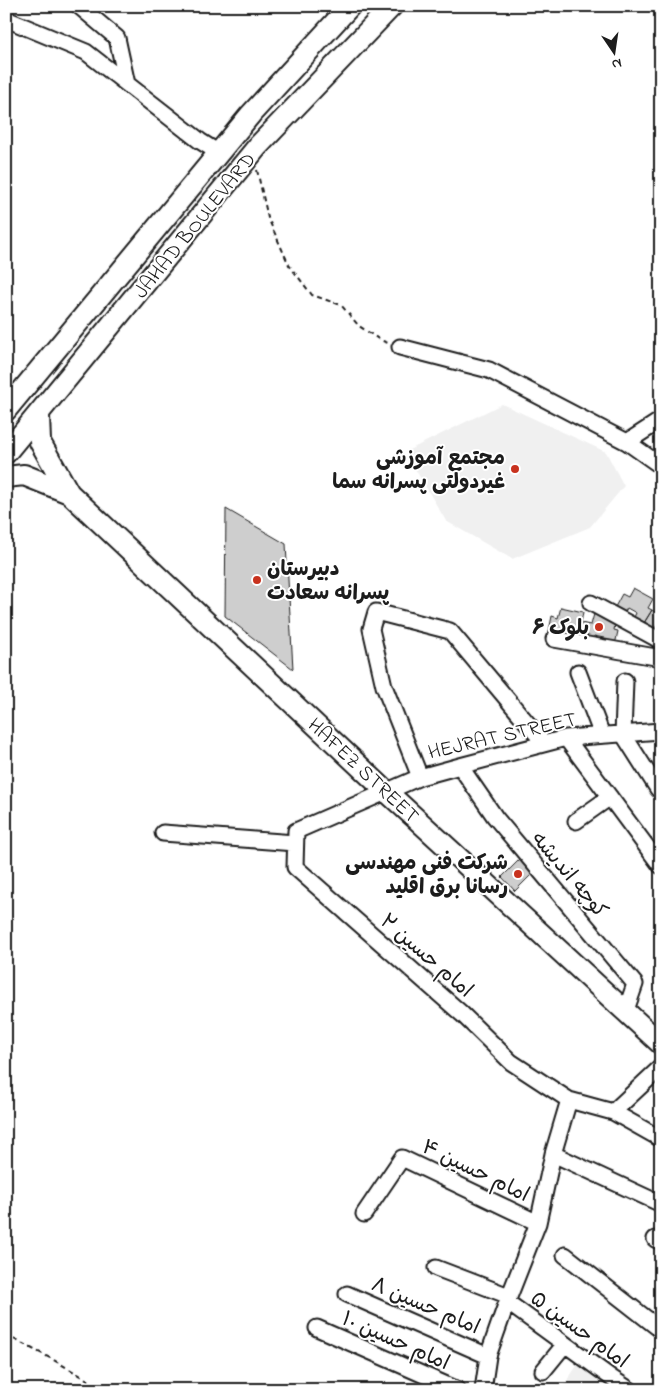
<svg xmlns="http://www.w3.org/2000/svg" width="667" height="1396" font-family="'Indie Flower','Playpen Sans Arabic',sans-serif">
<rect width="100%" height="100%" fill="#fff"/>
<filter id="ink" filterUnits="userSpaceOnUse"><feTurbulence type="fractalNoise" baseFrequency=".02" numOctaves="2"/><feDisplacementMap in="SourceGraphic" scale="10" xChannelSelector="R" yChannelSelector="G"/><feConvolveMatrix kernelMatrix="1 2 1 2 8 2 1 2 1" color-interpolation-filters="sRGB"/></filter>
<g filter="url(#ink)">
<path fill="#f0f0f0" d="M 502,404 L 606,452 L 624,486 L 590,527 L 512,559 L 446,521 L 405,452 Z
M 580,1361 L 621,1390 L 561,1390 Z"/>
<path fill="#cecece" stroke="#1c1c1c" d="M 226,509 L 286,544 L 293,669 L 225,616 Z
M 633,588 L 653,599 L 648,608 L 652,610 L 644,623 L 634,617 L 636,613 L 627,608 L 625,612 L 615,607 L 622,594 L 628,597 Z
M 561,607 L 583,612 L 581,623 L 585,624 L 582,638 L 570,635 L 571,631 L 561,629 L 560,633 L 549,631 L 552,616 L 558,618 Z
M 661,607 L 661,627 L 657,625 L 654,629 L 644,623 L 652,610 L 657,613 Z
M 594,614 L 616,619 L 614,630 L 618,631 L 615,645 L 603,642 L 604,638 L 594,636 L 593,640 L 582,638 L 585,624 L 591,625 Z
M 521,858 L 534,872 L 515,891 L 502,877 Z"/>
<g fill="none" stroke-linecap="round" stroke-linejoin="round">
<defs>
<path id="minor" d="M 79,6 L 117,38 L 127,84
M 6,19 L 86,52 L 200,141 L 219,153
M 400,347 L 489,370 L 627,442 L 661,466
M 627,442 L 661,420
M 591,603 L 661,641
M 554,639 L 661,658
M 578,672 L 602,735
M 625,681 L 623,734 L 658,789
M 566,738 L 661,866
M 460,766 L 495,817 L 635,984 L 626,1010
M 420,777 L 384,686 L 371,629 L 376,612 L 450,631 L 544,743
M 576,821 L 610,797
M 163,833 L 295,843
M 569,1100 L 511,1062 L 462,1014 L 295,867 L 296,831 L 420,777 L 460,766 L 566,738 L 661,731
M 613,1112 L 661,1139
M 553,1154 L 661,1204
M 364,1214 L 402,1158 L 538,1223
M 655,1239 L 661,1242
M 565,1255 L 661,1330
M 436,1268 L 509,1296
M 347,1294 L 488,1356
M 507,1302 L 613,1379 L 630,1390
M 317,1328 L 458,1390
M 543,1371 L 565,1344
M 483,1390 L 488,1356 L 507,1302 L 538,1223 L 553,1154 L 569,1100 L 613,1112 L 661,1067"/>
<path id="major" d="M 6,410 L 251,114 L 350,6
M 39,415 L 40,442 L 69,493 L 387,792 L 661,1044
M 6,453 L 258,146 L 392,6
M 6,477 L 24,475 L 69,493"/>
</defs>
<use href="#minor" stroke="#1c1c1c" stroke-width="19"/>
<use href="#major" stroke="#1c1c1c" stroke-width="24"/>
<path stroke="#1c1c1c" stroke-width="2" stroke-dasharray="5 4" stroke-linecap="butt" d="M 257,170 L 268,218 L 289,265 L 312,295 L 341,305 L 359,326 L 380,340 L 388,343
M 6,1335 L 52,1359 L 105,1390"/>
<use href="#minor" stroke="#fff" stroke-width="15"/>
<use href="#major" stroke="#fff" stroke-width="20"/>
</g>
</g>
<g fill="#c8321e" stroke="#fff" stroke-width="2">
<circle cx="515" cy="469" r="5"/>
<circle cx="257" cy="580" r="5"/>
<circle cx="599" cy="627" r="5"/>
<circle cx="518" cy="874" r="5"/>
</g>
<g text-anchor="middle" stroke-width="4" stroke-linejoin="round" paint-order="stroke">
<g font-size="21" fill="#1c1c1c" stroke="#fff">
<text transform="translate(194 225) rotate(-51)" y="7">JAHAD BOULEVARD</text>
<text transform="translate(502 735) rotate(-13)" y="7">HEJRAT STREET</text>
<text transform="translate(364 770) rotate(43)" y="7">HAFEZ STREET</text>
<text transform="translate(570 874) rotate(50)" y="7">کوچه اندیشه</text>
<text transform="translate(427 955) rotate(41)" y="7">امام حسین ۲</text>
<text transform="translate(476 1170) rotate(26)" y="7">امام حسین ۴</text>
<text transform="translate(426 1305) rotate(23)" y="7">امام حسین ۸</text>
<text transform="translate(580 1329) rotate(36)" y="7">امام حسین ۵</text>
<text transform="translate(396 1340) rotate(24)" y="7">امام حسین ۱۰</text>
</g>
<g font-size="21" font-weight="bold" fill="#1c1c1c" stroke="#fff" text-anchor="end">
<text x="505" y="464">مجتمع آموزشی<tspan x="505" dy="24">غیردولتی پسرانه سما</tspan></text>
<text x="267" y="575" text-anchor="start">دبیرستان<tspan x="267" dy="24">پسرانه سعادت</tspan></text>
<text x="589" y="634">بلوک ۶</text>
<text x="508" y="869">شرکت فنی مهندسی<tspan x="508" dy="24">رسانا برق اقلید</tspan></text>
</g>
</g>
<rect width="667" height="1396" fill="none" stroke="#fff" stroke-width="25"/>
<rect x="12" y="12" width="642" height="1371" fill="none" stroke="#1c1c1c" stroke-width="2" filter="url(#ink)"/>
<g transform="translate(614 52) rotate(167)" stroke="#ffffff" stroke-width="4" paint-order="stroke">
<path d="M0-4L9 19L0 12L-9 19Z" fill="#1c1c1c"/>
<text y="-8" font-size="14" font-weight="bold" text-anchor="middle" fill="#1c1c1c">N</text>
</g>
</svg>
